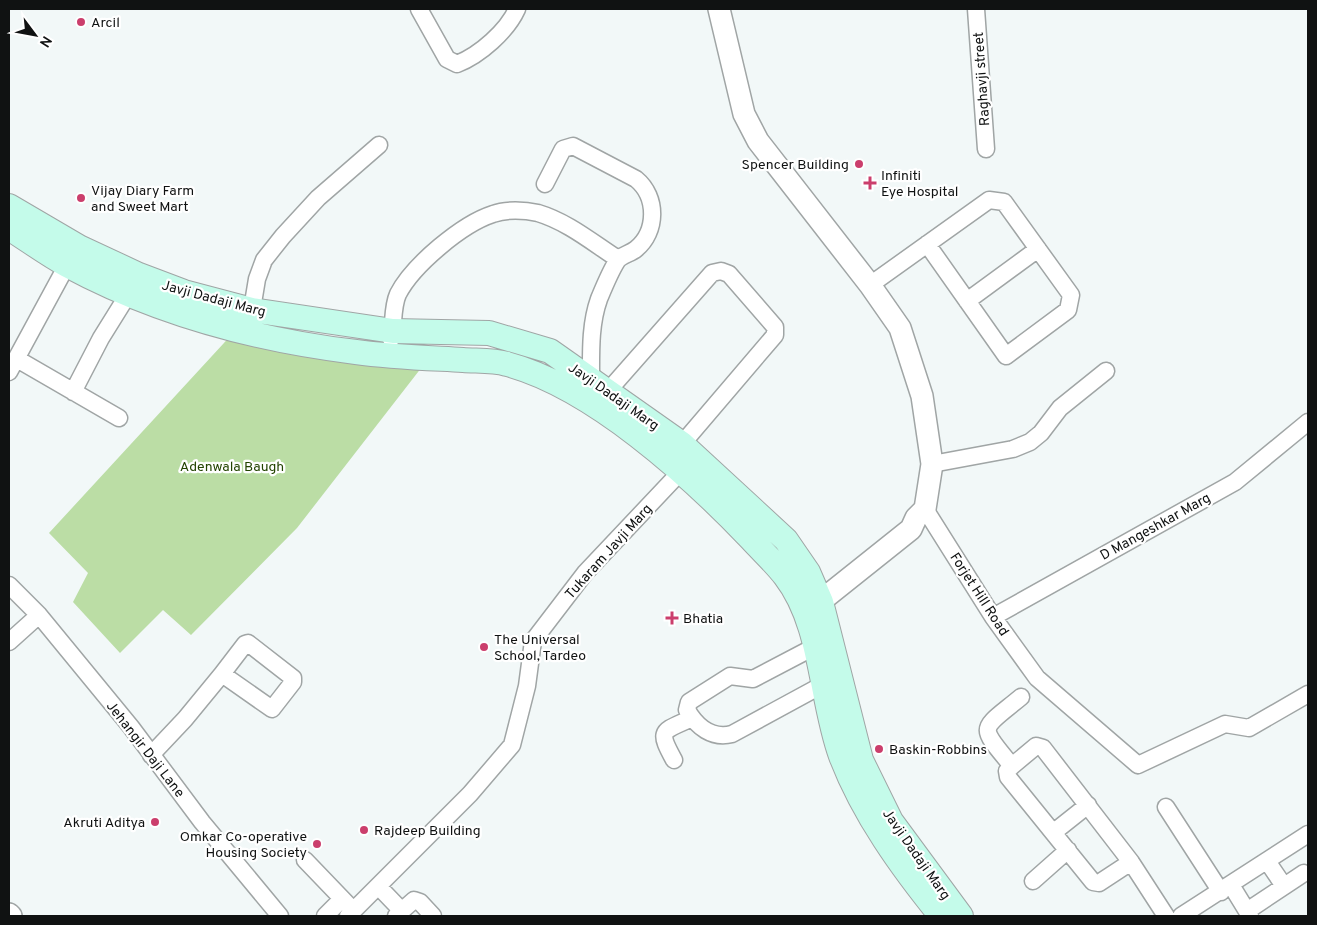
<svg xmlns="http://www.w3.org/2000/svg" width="1317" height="925" font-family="Overpass,sans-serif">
<rect width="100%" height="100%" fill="#f2f8f8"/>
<path fill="#bbdda5" d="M 235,331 L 432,354 L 297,528 L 191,635 L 163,610 L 120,653 L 73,602 L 88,573 L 49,533 Z"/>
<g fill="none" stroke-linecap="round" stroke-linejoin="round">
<defs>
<path id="minor" d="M 419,9 L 447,59 L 457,64 C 480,55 507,31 517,9
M 976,9 L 986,149
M 545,184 L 563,149 L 573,146 L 636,179 C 658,197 657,232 636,249 C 630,254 621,255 617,261 C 610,272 604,287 599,299 C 590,324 591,352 591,379
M 870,285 L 989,200 L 1004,202 L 1071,295 L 1068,310 L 1006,356 L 927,244
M 967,301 L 1038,249
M 250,321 L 257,279 L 264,260 L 283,236 L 318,198 L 379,145
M 391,339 C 394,326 392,307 398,294 C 413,265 462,224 493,214 C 506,209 525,210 538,213 C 568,222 593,243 618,259
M 17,359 L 119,418
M 9,372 L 67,265
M 608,391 L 712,273 L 721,271 L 729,274 L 775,327 L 775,335 L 682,444
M 73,392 L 101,338 L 134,285
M 932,464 L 1013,449 L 1030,442 L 1041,433 L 1060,408 L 1106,371
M 925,509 L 993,617 L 1037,678 L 1138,765 L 1225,724 L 1249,728 L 1308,694
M 9,585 L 39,615 L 131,727 L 202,822 L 280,916
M 993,617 L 1235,482 L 1308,422
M 9,642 L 39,615
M 248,643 L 293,678 L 293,682 L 272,709 L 222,674 L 245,644 Z
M 814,647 L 753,679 L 730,676 L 689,702 L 687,710 C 697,727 712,739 732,734 L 824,684
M 1021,697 C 980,731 977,724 1012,766 L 1007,771 L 1008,777 L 1093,882 L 1099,883 L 1131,862
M 151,755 L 185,719 L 222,674
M 674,760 C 657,729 662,732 692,718
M 1012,766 L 1036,746 L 1043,748 L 1131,862 L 1166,916
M 1166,807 L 1221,892
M 1054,832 L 1088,805
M 305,860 L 354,911
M 1267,861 L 1284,886
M 1033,881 L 1068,850
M 1231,885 L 1250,916
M 378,886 L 402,911
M 1247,911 L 1304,873
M 325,916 L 342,899
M 348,916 L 470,794 L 512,745 L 527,686 L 533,641 L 585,573 L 687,465
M 396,916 L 414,900 L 420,902 L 433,916
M 1181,916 L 1308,834"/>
<path id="tertiary" d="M 719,9 L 744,114 L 758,141 L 870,285 L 900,328 L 922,396 L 932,464 L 925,509 L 916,518 L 911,529 L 807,612
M 9,914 L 11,916"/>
<path id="secondary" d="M 9,206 L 79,247 L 139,275 L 184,292 L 252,310 L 393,331 L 489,333 L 550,351 L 682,444 L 786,540 L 808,572 L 821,602 L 861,760 L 891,821 L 961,916
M 9,228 C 28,240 47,254 67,265 C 156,313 257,340 356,352 C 392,357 428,358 463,360 C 477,361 494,360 507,364 C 593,387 690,475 751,539 C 762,551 775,563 785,576 C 823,625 820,699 841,756 C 863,814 902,868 941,916"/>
</defs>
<use href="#minor" stroke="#a0a5a5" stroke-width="19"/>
<use href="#tertiary" stroke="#a0a5a5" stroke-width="24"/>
<use href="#secondary" stroke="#a0a5a5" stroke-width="26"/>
<use href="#minor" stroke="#fff" stroke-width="16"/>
<use href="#tertiary" stroke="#fff" stroke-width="21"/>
<use href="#secondary" stroke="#c4fbea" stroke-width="24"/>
</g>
<g fill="#cb3e6c" stroke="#fff" stroke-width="2">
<circle cx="81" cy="22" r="5"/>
<circle cx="859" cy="164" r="5"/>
<path d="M867.5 175.5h5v5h5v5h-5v5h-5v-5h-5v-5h5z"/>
<circle cx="81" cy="198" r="5"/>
<path d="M669.5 610.5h5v5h5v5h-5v5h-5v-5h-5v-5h5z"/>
<circle cx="484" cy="647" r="5"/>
<circle cx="879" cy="749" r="5"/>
<circle cx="155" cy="822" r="5"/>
<circle cx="364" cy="830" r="5"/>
<circle cx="317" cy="844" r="5"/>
</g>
<g text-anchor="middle" stroke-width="4.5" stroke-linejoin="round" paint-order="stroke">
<g font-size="14" fill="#101212" stroke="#fff" text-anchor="start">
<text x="91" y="27">Arcil</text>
<text x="849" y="169" text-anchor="end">Spencer Building</text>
<text x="881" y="180">Infiniti<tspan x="881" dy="16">Eye Hospital</tspan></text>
<text x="91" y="195">Vijay Diary Farm<tspan x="91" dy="16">and Sweet Mart</tspan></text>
<text x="683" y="623">Bhatia</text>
<text x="494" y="644">The Universal<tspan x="494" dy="16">School, Tardeo</tspan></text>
<text x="889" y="754">Baskin-Robbins</text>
<text x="145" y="827" text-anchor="end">Akruti Aditya</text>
<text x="374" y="835">Rajdeep Building</text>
<text x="307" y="841" text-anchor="end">Omkar Co-operative<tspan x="307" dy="16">Housing Society</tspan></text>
</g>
<g font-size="14" fill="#101212" stroke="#fff">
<text transform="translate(981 79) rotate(-94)" y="5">Raghavji street</text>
<text transform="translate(214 298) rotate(15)" y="5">Javji Dadaji Marg</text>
<text transform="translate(614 396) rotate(35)" y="5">Javji Dadaji Marg</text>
<text transform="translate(1155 526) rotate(-29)" y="5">D Mangeshkar Marg</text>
<text transform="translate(608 551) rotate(-48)" y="5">Tukaram Javji Marg</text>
<text transform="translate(980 594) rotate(57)" y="5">Forjet Hill Road</text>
<text transform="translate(146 749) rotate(52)" y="5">Jehangir Daji Lane</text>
<text transform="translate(917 854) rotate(55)" y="5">Javji Dadaji Marg</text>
</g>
<g font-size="14" fill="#224300" stroke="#fff">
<text x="232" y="471">Adenwala Baugh</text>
</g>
</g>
<rect width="1317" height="925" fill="none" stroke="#101212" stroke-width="20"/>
<g transform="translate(35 35) rotate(122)" stroke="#ffffff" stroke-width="4" paint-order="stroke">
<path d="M0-4L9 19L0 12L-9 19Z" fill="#101212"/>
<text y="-8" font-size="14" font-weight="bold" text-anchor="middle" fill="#101212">N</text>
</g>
</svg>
